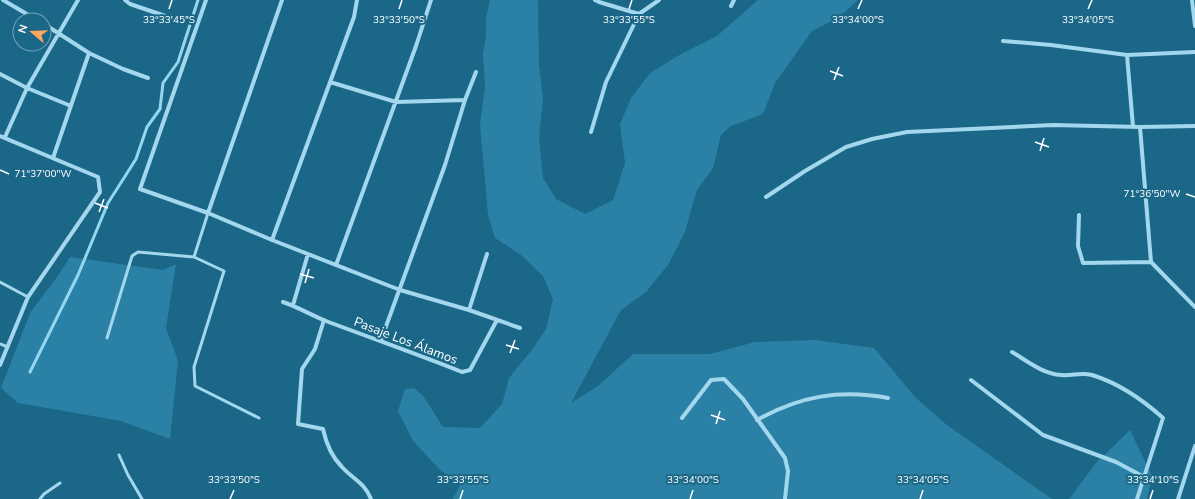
<svg xmlns="http://www.w3.org/2000/svg" width="1195" height="499" font-family="'Nunito Sans',sans-serif">
<rect width="100%" height="100%" fill="#1a6788"/>
<path fill="#2a81a5" d="M 490,0 L 538,0 L 539,65 L 543,98 L 539,138 L 543,178 L 556,199 L 585,214 L 613,200 L 625,163 L 620,124 L 631,98 L 650,73 L 681,54 L 717,36 L 758,0 L 858,0 L 838,18 L 812,31 L 775,83 L 763,114 L 731,126 L 721,135 L 713,168 L 697,190 L 691,210 L 685,232 L 668,265 L 646,292 L 621,310 L 571,403 L 598,386 L 633,354 L 710,354 L 755,342 L 815,340 L 874,348 L 916,398 L 947,425 L 1052,499 L 453,499 L 460,485 L 440,470 L 413,441 L 398,411 L 405,389 L 414,388 L 424,397 L 443,427 L 480,428 L 502,404 L 509,378 L 534,347 L 546,329 L 553,299 L 543,276 L 521,255 L 495,238 L 488,215 L 480,125 L 485,86 L 483,54 L 486,36 L 486,19 Z
M 70,257 L 163,270 L 176,264 L 166,328 L 178,361 L 170,439 L 121,421 L 18,403 L 1,388 L 30,313 L 57,277 Z
M 1130,430 L 1152,476 L 1147,499 L 1069,499 L 1096,463 Z"/>
<g fill="none" stroke-linecap="round" stroke-linejoin="round">
<path stroke="#95d6ef" stroke-width="3" d="M 30,372 L 78,275 L 108,203 L 136,159 L 147,127 L 160,109 L 163,83 L 178,62 L 198,0"/>
<path stroke="#a3d7ed" stroke-width="3" d="M 208,213 L 194,257 L 224,271 L 194,367 L 195,386 L 259,418
M 0,282 L 28,297
M 107,338 L 132,256 L 138,252 L 194,257
M 0,344 L 8,347
M 119,455 L 128,475 L 142,499
M 40,499 L 44,494 L 60,483"/>
<path stroke="#a3d7ed" stroke-width="4" d="M 3,0 L 37,20
M 125,0 L 130,4 L 180,21
M 206,0 L 140,189 L 208,213 L 272,240 L 400,290 L 469,310 L 520,328
M 595,0 L 599,2 L 639,14
M 1192,0 L 1195,26
M 731,6 L 734,0
M 44,24 L 89,53 L 123,69 L 148,78
M 1003,41 L 1051,45 L 1127,55 L 1195,52
M 1127,55 L 1133,127
M 0,74 L 27,88 L 71,106
M 330,82 L 396,102 L 465,100
M 1140,127 L 1151,262 L 1195,307
M 591,132 L 606,82 L 639,14 L 659,0
M 0,136 L 98,177 L 100,192 L 28,297 L 0,365
M 5,137 L 27,88 L 78,0
M 53,158 L 89,53
M 766,197 L 805,171 L 846,147 L 872,139 L 907,132 L 1053,125 L 1140,127 L 1195,126
M 208,213 L 282,0
M 1079,215 L 1078,246 L 1083,263 L 1151,262
M 272,240 L 354,17 L 357,0
M 336,265 L 416,46 L 431,0
M 283,302 C 298,307 311,315 326,321 C 371,338 417,354 462,372 L 470,370 L 497,320
M 293,305 L 308,254
M 469,310 L 487,254
M 324,320 L 315,349 L 302,369 L 298,424 L 323,429 C 326,443 332,457 342,467 C 354,480 364,482 371,499
M 381,340 L 445,165 L 465,100 L 476,72
M 1012,352 C 1027,361 1043,374 1061,375 C 1072,376 1081,372 1092,375 C 1118,383 1143,400 1163,418 L 1137,499
M 971,380 L 1043,435 L 1116,462 L 1144,477
M 682,418 L 711,380 L 724,379 L 743,399 L 785,458 L 788,471 L 785,499
M 757,420 C 800,396 840,389 888,398
M 1178,499 L 1195,446"/>
</g>
<path fill="none" stroke="#fff" stroke-width="1.5" d="M 169,9 L 172,0M 399,9 L 402,0M 629,9 L 632,0M 858,9 L 862,0M 1088,9 L 1092,0M 830,71 L 843,76M 834,80 L 839,67M 1035,142 L 1049,147M 1040,151 L 1044,138M 0,170 L 9,174M 1186,194 L 1195,197M 95,203 L 108,208M 99,212 L 104,199M 300,274 L 314,278M 305,283 L 309,269M 506,345 L 519,349M 510,353 L 515,340M 711,415 L 725,420M 716,424 L 720,411M 230,499 L 234,490M 460,499 L 463,490M 690,499 L 693,490M 920,499 L 923,490M 1150,499 L 1153,490"/>
<g text-anchor="middle" stroke-width="4" stroke-linejoin="round" paint-order="stroke">
<g font-size="13" fill="#fff" stroke="#1a6788">
<text transform="translate(406 340) rotate(21)" y="5">Pasaje Los Álamos</text>
</g>
</g>
<g font-size="10" text-anchor="middle" fill="#fff" stroke="#1a6788" stroke-width="4" stroke-linejoin="round" paint-order="stroke">
<text x="169" y="23">33°33'45"S</text>
<text x="399" y="23">33°33'50"S</text>
<text x="629" y="23">33°33'55"S</text>
<text x="858" y="23">33°34'00"S</text>
<text x="1088" y="23">33°34'05"S</text>
<text x="43" y="177">71°37'00"W</text>
<text x="1152" y="197">71°36'50"W</text>
<text x="234" y="483">33°33'50"S</text>
<text x="463" y="483">33°33'55"S</text>
<text x="693" y="483">33°34'00"S</text>
<text x="923" y="483">33°34'05"S</text>
<text x="1153" y="483">33°34'10"S</text>
</g>
<g transform="translate(32 32) rotate(289)"><circle r="19" fill="#1a6788" stroke="#76a4b8"/>
<path d="M0-3L7 15L0 10L-7 15Z" fill="#ffa75f"/>
<text y="-6" font-size="11" font-weight="bold" text-anchor="middle" fill="#ffffff">N</text>
</g>
</svg>
